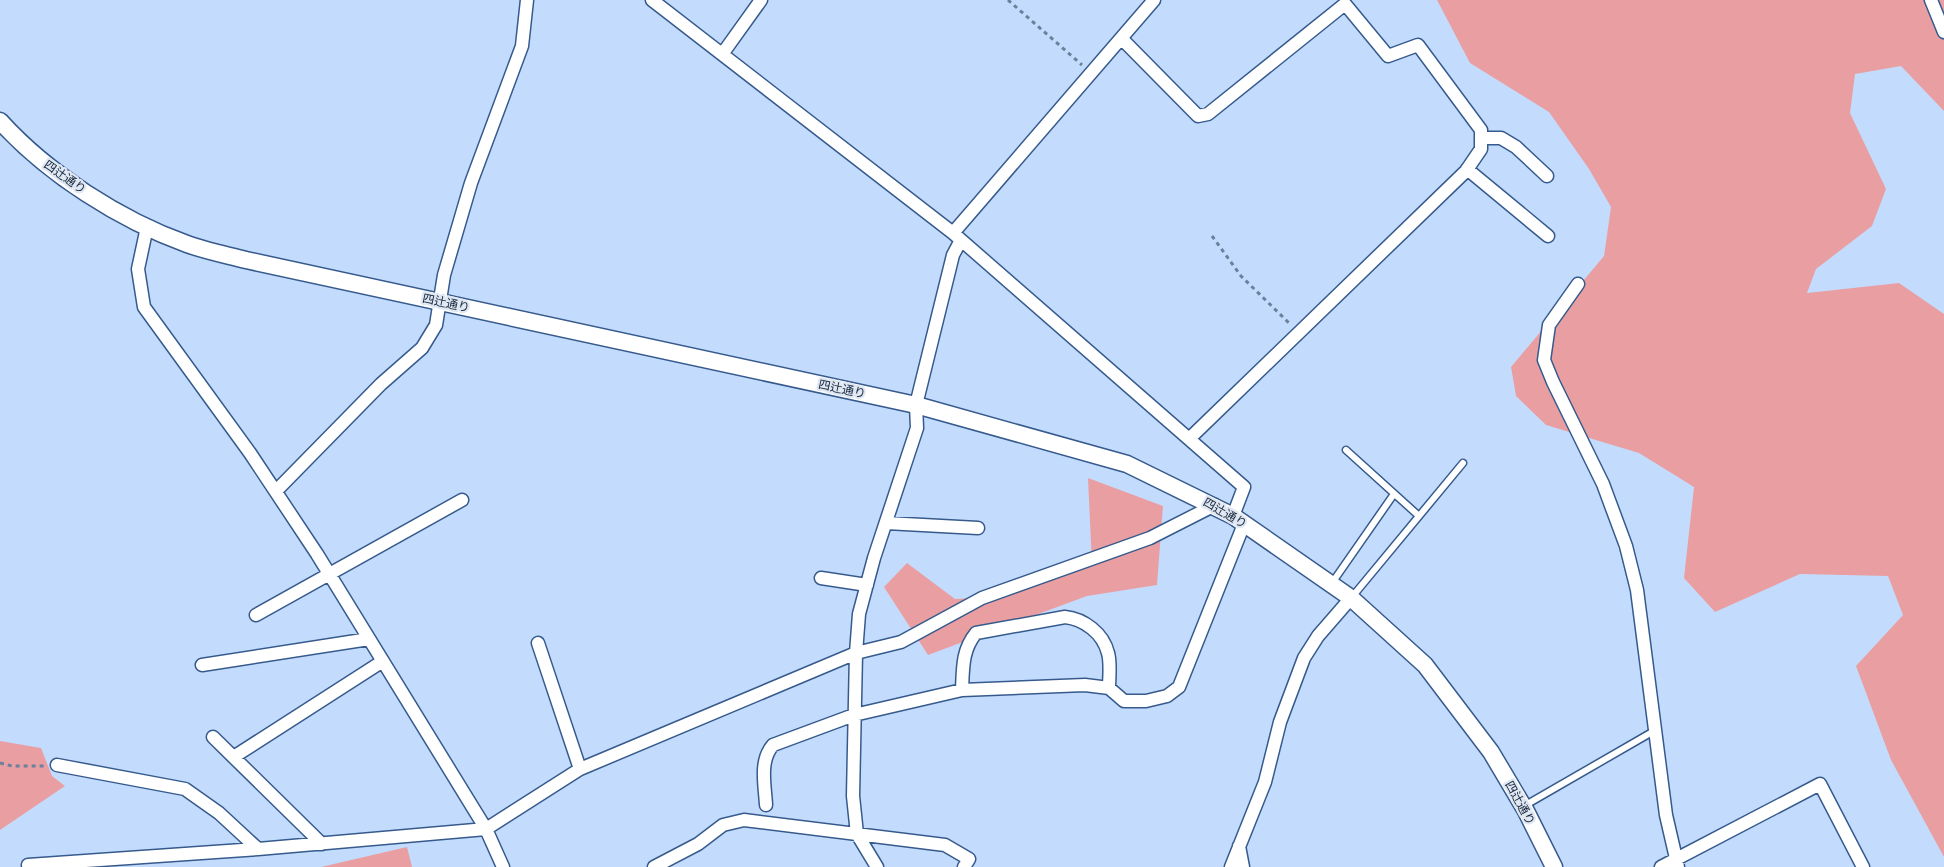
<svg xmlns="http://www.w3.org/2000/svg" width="1944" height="867" font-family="'PT Sans','Noto Sans JP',sans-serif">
<rect width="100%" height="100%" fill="#c3dcfe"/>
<path fill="#e99fa2" d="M 1437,0 L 1944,0 L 1944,111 L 1901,66 L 1855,74 L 1850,113 L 1886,189 L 1872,226 L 1816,269 L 1807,293 L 1899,283 L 1944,314 L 1944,857 L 1891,760 L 1856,666 L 1903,615 L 1888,576 L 1800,574 L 1715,612 L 1684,578 L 1694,487 L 1639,453 L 1546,425 L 1516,396 L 1511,367 L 1604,256 L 1611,207 L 1589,169 L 1549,112 L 1470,63 Z
M 1088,478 L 1163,506 L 1157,585 L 1087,596 L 928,655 L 884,587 L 907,563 L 955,599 L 1007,596 L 1092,565 Z
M 0,741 L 41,748 L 52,776 L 65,786 L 0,830 Z
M 407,847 L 412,867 L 321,867 Z"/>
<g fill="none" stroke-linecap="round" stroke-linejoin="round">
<defs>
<path id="service" d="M 1346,450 L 1419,516
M 1332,583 L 1394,494
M 1352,597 L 1463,463
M 1524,806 L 1654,731"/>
<path id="minor" d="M 652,0 L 953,233 L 1244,487 L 1233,516
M 1931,0 L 1944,32
M 1122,39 L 1198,116 L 1208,114 L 1345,4 L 1388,56 L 1418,45 L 1481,130 L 1481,149 L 1466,171 L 1190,438
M 723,53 L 761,0
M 1481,138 L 1501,138 L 1516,147 L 1547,176
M 1467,169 L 1548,236
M 147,227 L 138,269 L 144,307 L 250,453 L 317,554 L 486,829 L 503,867
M 953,233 L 1154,0
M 1578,284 L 1549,325 L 1544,360 L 1553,382 L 1603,484 L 1626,546 L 1637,590 L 1666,815 L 1678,867
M 276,491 L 381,384 L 422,348 L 436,325 L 444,275 L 471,183 L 522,46 L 527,0
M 886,523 L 978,528
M 821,578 L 867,585
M 256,615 L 462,500
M 538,643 L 580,769
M 202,665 L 369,639
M 962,690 C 963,668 962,650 976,633 L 1065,617 C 1084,619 1103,633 1108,653 C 1111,663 1109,678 1109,688
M 213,737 L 322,844
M 235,756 L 383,661
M 57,765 L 185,789 L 219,813 L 258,849 L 486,829 L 580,769 L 856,653 L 901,642 L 982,598 L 1150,538 L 1215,505
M 766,805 C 765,785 759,761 773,745 L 854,715 L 962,690 L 1085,685 L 1109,688 L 1124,701 L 1146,701 L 1167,696 L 1179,687 L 1244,524
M 1239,846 L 1243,867
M 28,865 L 258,849
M 654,867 L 698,844 L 723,825 L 744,820 L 945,845 L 969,859 L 964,867
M 877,867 L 857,834 L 853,796 L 856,653 L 859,614 L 874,558 L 917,428 L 916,405 L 953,255 L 961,240
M 1231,867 L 1265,782 L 1280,722 L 1304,658 L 1318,636 L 1351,598
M 1661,867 L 1820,784 L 1863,867"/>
<path id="tertiary" d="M 0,121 C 48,174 120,220 187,244 C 206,251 227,255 246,260 L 916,405 L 1127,464 L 1233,516 L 1351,598 L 1425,665 L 1491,752 L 1526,811 L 1554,867"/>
</defs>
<use href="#service" stroke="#365a8c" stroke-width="9"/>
<use href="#minor" stroke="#365a8c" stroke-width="15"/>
<use href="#tertiary" stroke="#365a8c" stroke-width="19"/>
<path stroke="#6c809b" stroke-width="3" stroke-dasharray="4 4" stroke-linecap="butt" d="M 1008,0 L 1082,65
M 1212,236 L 1241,276 L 1289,323
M 0,763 L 12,766 L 44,766"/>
<use href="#service" stroke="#fff" stroke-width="6"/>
<use href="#minor" stroke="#fff" stroke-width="12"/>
<use href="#tertiary" stroke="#fff" stroke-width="16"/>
</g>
<g text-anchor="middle" stroke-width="4.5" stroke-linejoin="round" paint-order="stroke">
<g font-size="12" fill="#16253a" stroke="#dfe7f3">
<text transform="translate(65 177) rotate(35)" y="4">四辻通り</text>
<text transform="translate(446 303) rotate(12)" y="4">四辻通り</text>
<text transform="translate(842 389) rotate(12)" y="4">四辻通り</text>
<text transform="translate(1225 513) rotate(30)" y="4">四辻通り</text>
<text transform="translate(1520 803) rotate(61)" y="4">四辻通り</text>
</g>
</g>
</svg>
